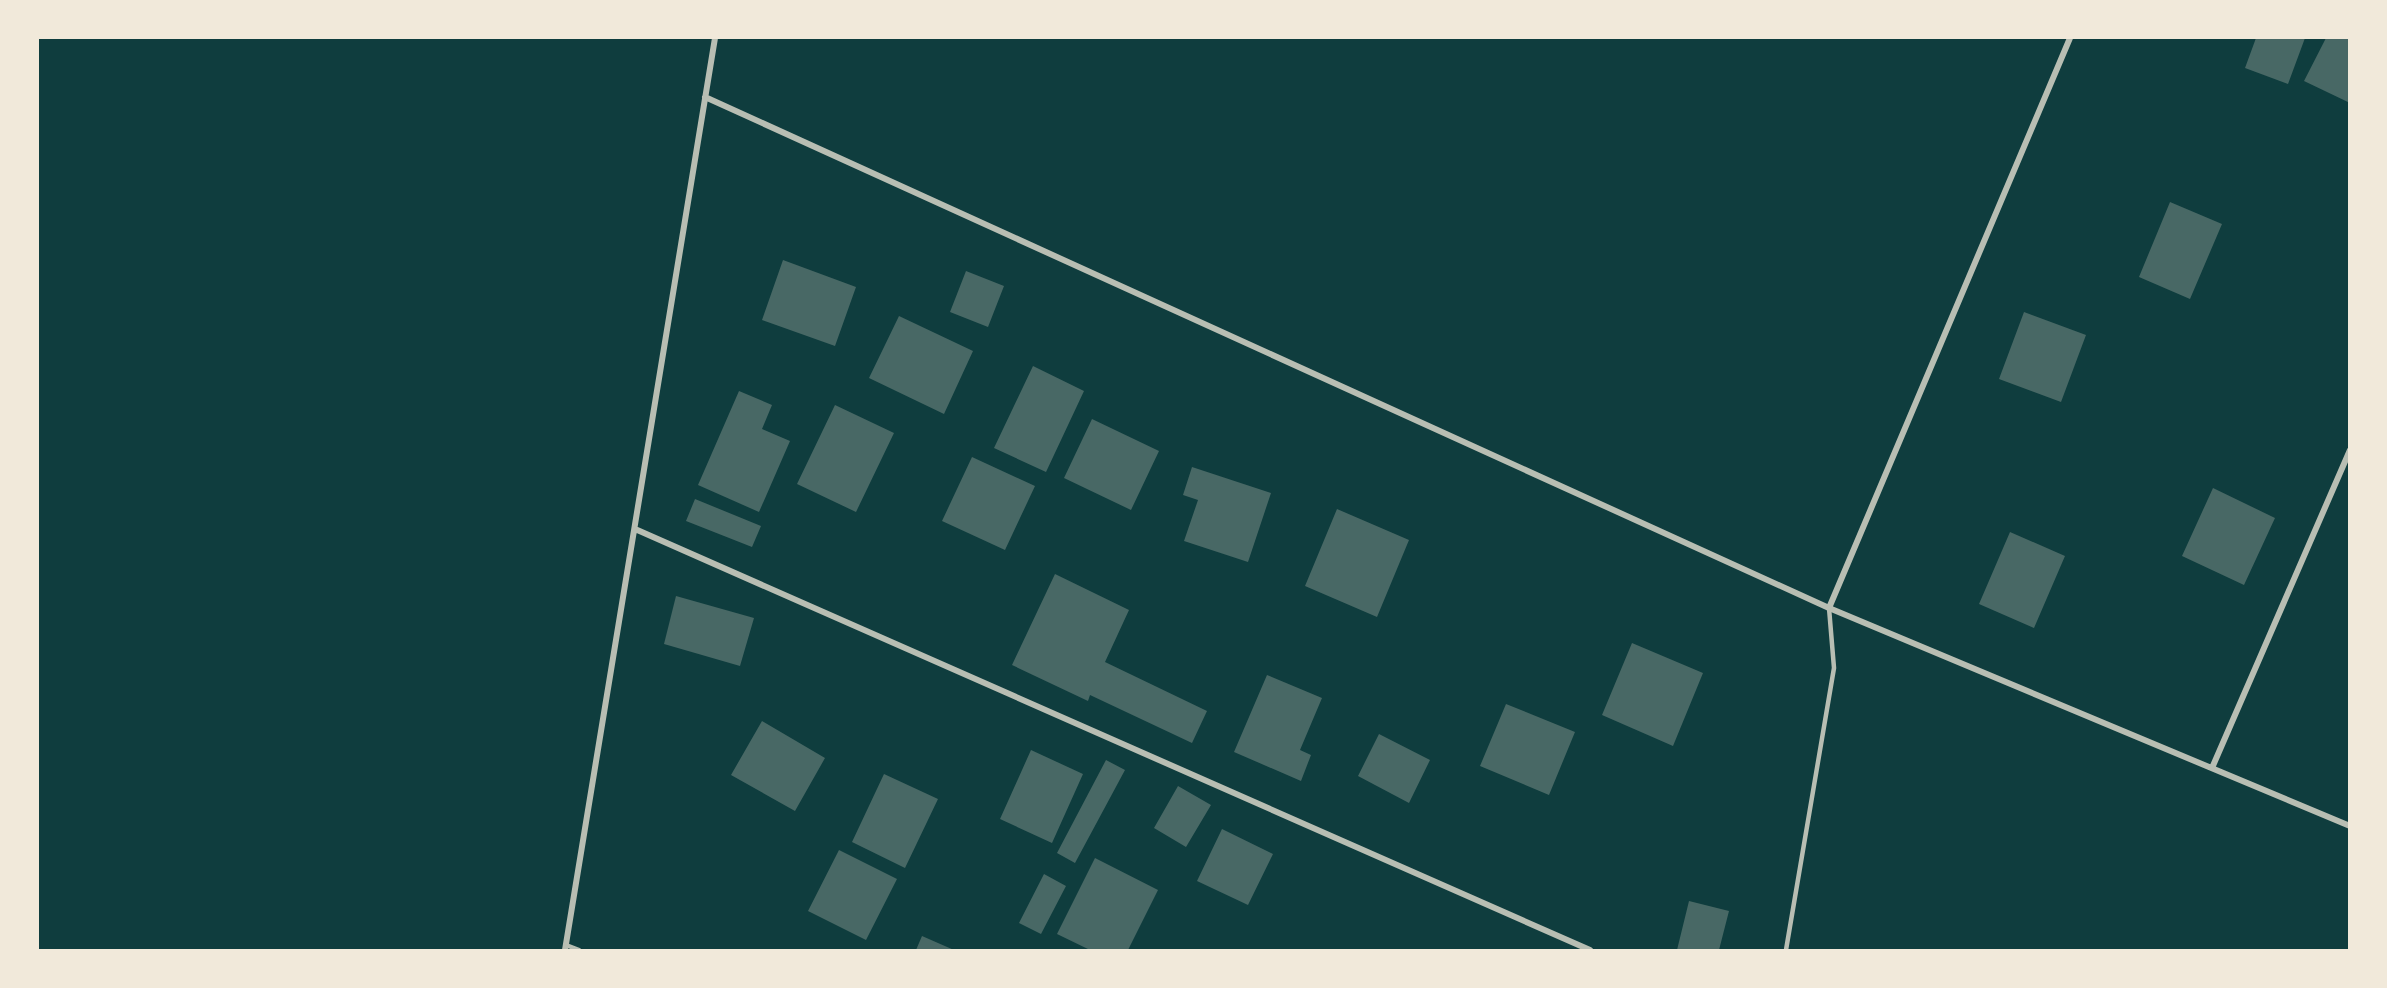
<svg xmlns="http://www.w3.org/2000/svg" width="2387" height="988" font-family="'Source Sans 3',sans-serif">
<rect width="100%" height="100%" fill="#0f3d3e"/>
<path fill="#486865" d="M 2256,38 L 2305,38 L 2288,84 L 2245,68 Z
M 2326,38 L 2350,38 L 2350,103 L 2304,81 Z
M 2170,202 L 2222,224 L 2190,299 L 2139,277 Z
M 783,260 L 856,287 L 835,346 L 762,320 Z
M 966,271 L 1004,286 L 988,327 L 950,312 Z
M 2024,312 L 2086,335 L 2061,402 L 1999,379 Z
M 899,316 L 973,351 L 944,414 L 869,378 Z
M 1033,366 L 1084,391 L 1046,472 L 994,448 Z
M 739,391 L 772,405 L 762,429 L 790,441 L 759,512 L 698,485 Z
M 835,405 L 894,433 L 856,512 L 797,484 Z
M 1092,419 L 1159,451 L 1131,510 L 1064,478 Z
M 972,457 L 1035,486 L 1005,550 L 942,521 Z
M 1192,467 L 1271,493 L 1248,562 L 1184,541 L 1198,500 L 1183,495 Z
M 2213,488 L 2275,518 L 2244,585 L 2182,556 Z
M 695,499 L 761,526 L 752,547 L 686,521 Z
M 1337,509 L 1409,540 L 1377,617 L 1305,586 Z
M 2010,532 L 2065,556 L 2034,628 L 1979,604 Z
M 1055,574 L 1129,610 L 1105,662 L 1207,711 L 1192,743 L 1090,695 L 1088,701 L 1012,665 Z
M 676,596 L 754,618 L 740,666 L 664,644 Z
M 1632,643 L 1703,673 L 1673,746 L 1602,715 Z
M 1267,675 L 1322,698 L 1300,750 L 1311,755 L 1301,781 L 1234,752 Z
M 1506,704 L 1575,732 L 1549,795 L 1480,766 Z
M 762,721 L 825,758 L 795,811 L 731,775 Z
M 1379,734 L 1430,760 L 1409,803 L 1358,776 Z
M 1031,750 L 1083,774 L 1052,843 L 1000,819 Z
M 1106,760 L 1125,770 L 1075,863 L 1057,853 Z
M 884,774 L 938,799 L 905,868 L 852,842 Z
M 1178,786 L 1211,805 L 1186,847 L 1154,828 Z
M 1222,829 L 1273,854 L 1248,905 L 1197,881 Z
M 839,850 L 897,879 L 866,940 L 808,911 Z
M 1095,858 L 1158,890 L 1128,950 L 1090,950 L 1057,934 Z
M 1044,874 L 1066,886 L 1041,934 L 1019,923 Z
M 1689,901 L 1729,911 L 1719,950 L 1677,950 Z
M 922,936 L 954,950 L 916,950 Z"/>
<g fill="none" stroke-linecap="round" stroke-linejoin="round">
<path stroke="#b8beb3" stroke-width="4.5" d="M 566,945 L 579,950
M 1786,950 L 1834,668 L 1829,608"/>
<path stroke="#b8beb3" stroke-width="6" d="M 705,97 L 1829,608 L 2350,826
M 635,529 L 1590,950
M 1829,608 L 2070,38
M 2212,768 L 2350,450
M 565,950 L 715,38"/>
</g>
<rect width="2387" height="988" fill="none" stroke="#f1e9da" stroke-width="78"/>
</svg>
